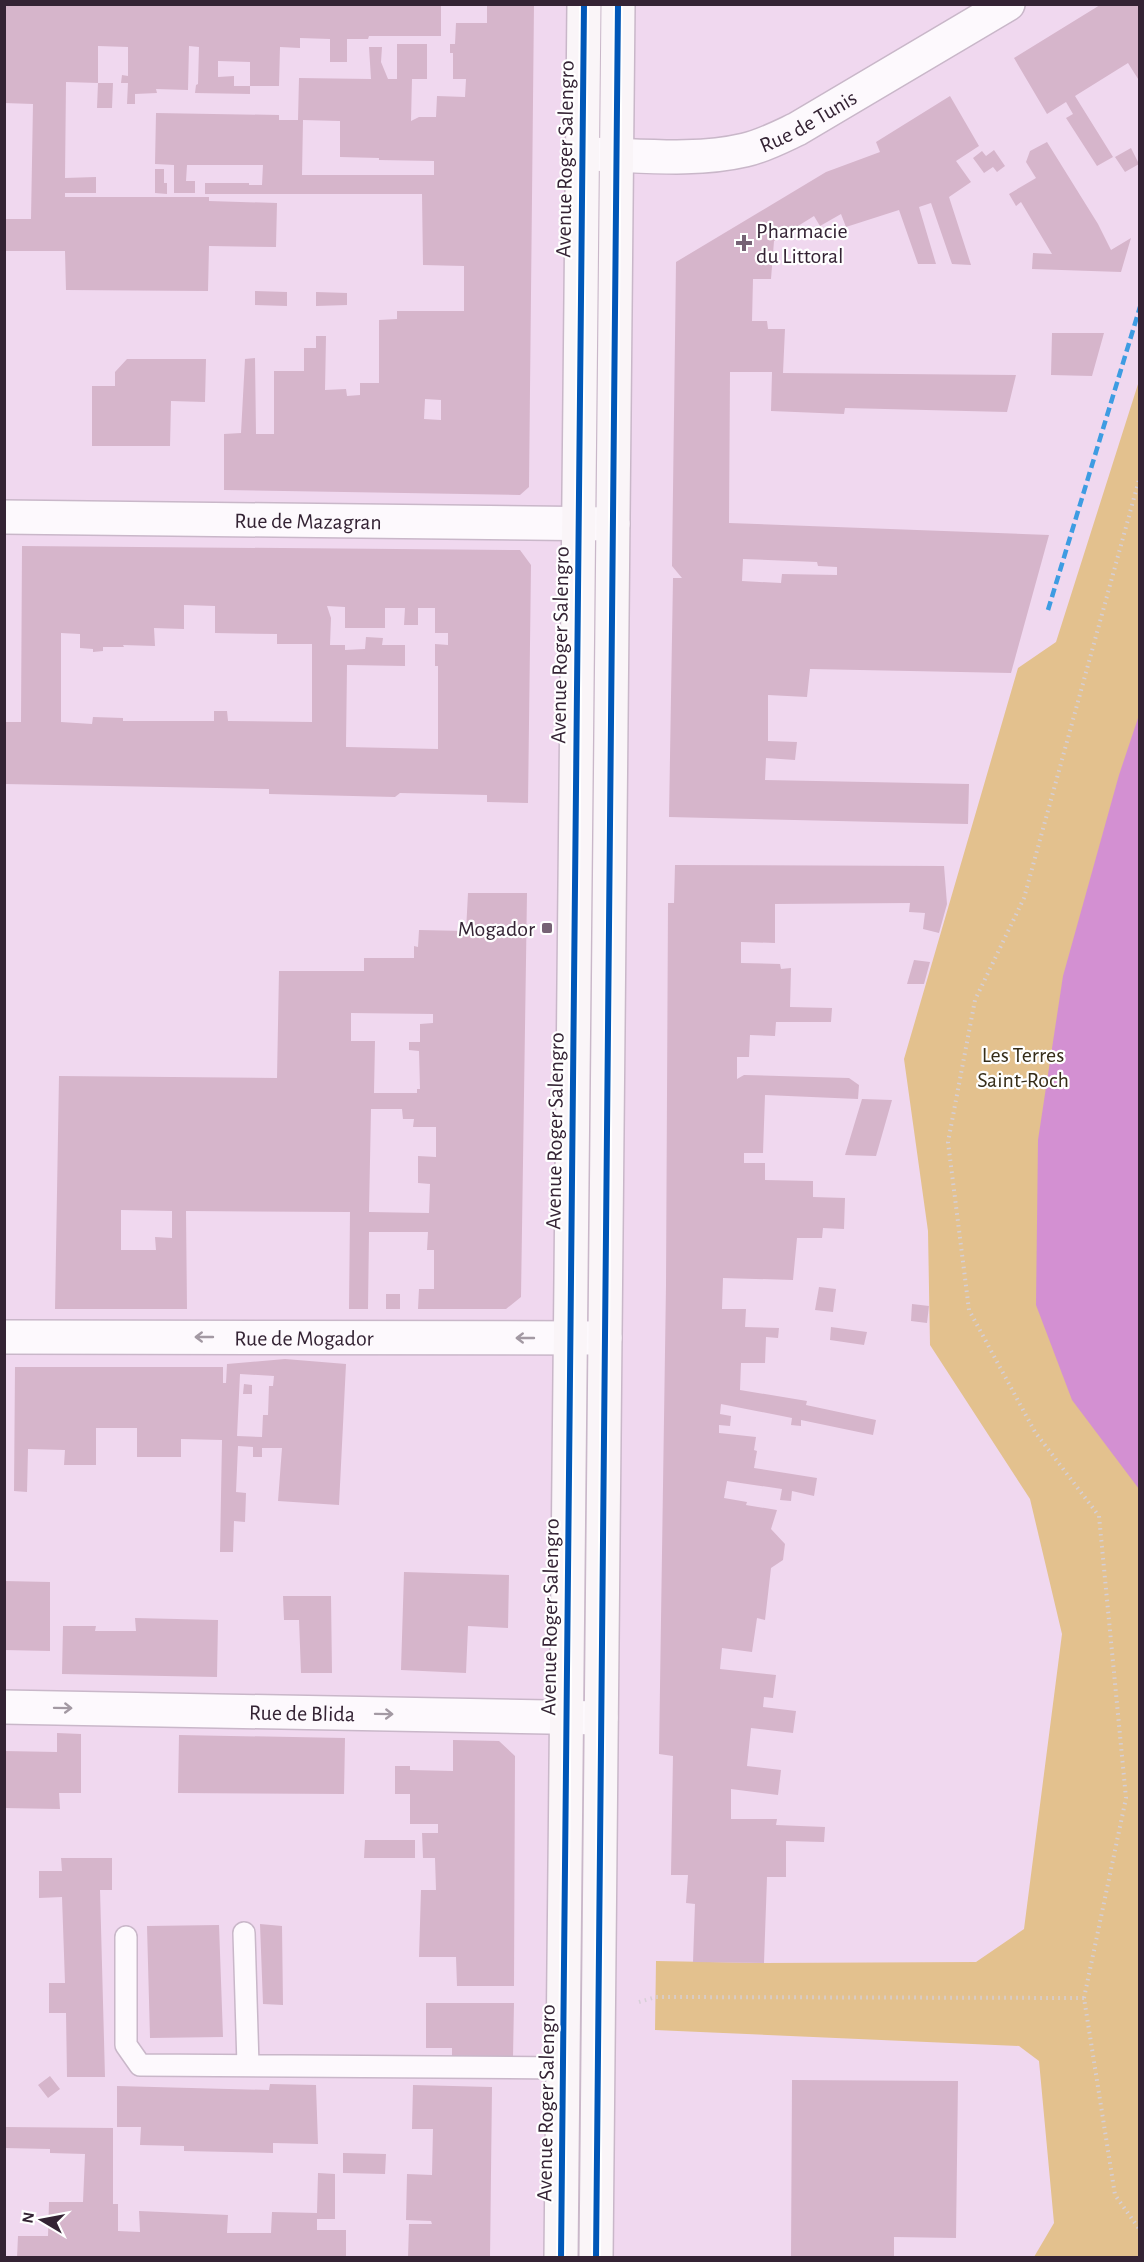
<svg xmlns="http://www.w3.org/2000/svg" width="1144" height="2262" font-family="'Alegreya Sans',sans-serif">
<rect width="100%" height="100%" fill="#f0d8ef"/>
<path fill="#e3c18e" d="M 1139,381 L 1139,2257 L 1034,2257 L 1054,2223 L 1039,2061 L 1019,2046 L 655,2030 L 656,1961 L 764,1963 L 976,1962 L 1024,1929 L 1062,1634 L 1030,1499 L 930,1345 L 928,1231 L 904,1059 L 1018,668 L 1056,642 Z"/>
<path fill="#d390d2" d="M 1139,715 L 1140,1489 L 1139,1489 L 1072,1400 L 1036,1305 L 1038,1140 L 1063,976 L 1119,775 Z"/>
<path fill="#d6b5cb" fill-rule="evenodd" d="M 4,4 L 441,4 L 441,36 L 369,36 L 368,39 L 347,39 L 347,62 L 330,62 L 330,39 L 300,38 L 300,48 L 280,47 L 279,86 L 250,86 L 250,62 L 218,61 L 218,77 L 234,76 L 234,86 L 250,86 L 250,94 L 195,93 L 196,85 L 198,84 L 199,47 L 189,46 L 188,90 L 156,89 L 157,93 L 135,94 L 135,104 L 127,104 L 128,83 L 121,83 L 122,75 L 128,76 L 128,47 L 98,46 L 98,83 L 113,83 L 112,108 L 97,108 L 98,83 L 66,82 L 65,178 L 96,177 L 96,193 L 65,193 L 65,197 L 209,197 L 209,201 L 277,203 L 276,247 L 209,246 L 208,291 L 66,290 L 65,251 L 4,251 L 4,219 L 31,219 L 33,104 L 4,103 Z
M 487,4 L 534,4 L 529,487 L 520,495 L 224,490 L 224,434 L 241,433 L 245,359 L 255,358 L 256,434 L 274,434 L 274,371 L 304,371 L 304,348 L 316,348 L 316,336 L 326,336 L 325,390 L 346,389 L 347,396 L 360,395 L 360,383 L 379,383 L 379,320 L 397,319 L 397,311 L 464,311 L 464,266 L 423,265 L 422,194 L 205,194 L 205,183 L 249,183 L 249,185 L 262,185 L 263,165 L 187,165 L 186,181 L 195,181 L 195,193 L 174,193 L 174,165 L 155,164 L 156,113 L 279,115 L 279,120 L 298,120 L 299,78 L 371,79 L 369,47 L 382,47 L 381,62 L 388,79 L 397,79 L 397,44 L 427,44 L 427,79 L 412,79 L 411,121 L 419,117 L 436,117 L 437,96 L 465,97 L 466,79 L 453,79 L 453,53 L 450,53 L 450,44 L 455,44 L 456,23 L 487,23 ZM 303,120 L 340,121 L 340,157 L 379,158 L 379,160 L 434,161 L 434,175 L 302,175 ZM 425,399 L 441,400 L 441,420 L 424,419 Z
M 1100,5 L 1140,5 L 1140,82 L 1128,63 L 1075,96 L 1113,157 L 1097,166 L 1066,118 L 1073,114 L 1066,102 L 1047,114 L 1014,58 Z
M 950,96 L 979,146 L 956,161 L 971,182 L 949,197 L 971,265 L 952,264 L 931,203 L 919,207 L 936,264 L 918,264 L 899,210 L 846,227 L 841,214 L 820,226 L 814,216 L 774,241 L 771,279 L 753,279 L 752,321 L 767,321 L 768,329 L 785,329 L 783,373 L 1016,375 L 1007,412 L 845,408 L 844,414 L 771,411 L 772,372 L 730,372 L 729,523 L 1049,535 L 1011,673 L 810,669 L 807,697 L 768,695 L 768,741 L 797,742 L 795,760 L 766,758 L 765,780 L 969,784 L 968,824 L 669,817 L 673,578 L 682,578 L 672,566 L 676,262 L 826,172 L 880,152 L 876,142 ZM 743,559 L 817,562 L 818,566 L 837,567 L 837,575 L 782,574 L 781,583 L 742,581 Z
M 1047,142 L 1098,224 L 1111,250 L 1131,238 L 1121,272 L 1032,269 L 1033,253 L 1052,254 L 1021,202 L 1016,206 L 1009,194 L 1036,178 L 1026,162 L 1030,151 Z
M 1131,148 L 1139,164 L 1125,172 L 1115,157 Z
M 994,150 L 1005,166 L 997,172 L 993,167 L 984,173 L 973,158 L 982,151 L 986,156 Z
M 155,169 L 164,169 L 164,183 L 167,183 L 167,194 L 155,193 Z
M 255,291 L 287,292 L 287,306 L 255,305 Z
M 316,292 L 347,293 L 347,305 L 316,306 Z
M 1052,333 L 1104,333 L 1092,376 L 1051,375 Z
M 127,359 L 206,359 L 205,402 L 171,401 L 170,446 L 92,446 L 92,386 L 115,386 L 115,372 Z
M 22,546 L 520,550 L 531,565 L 528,803 L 487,802 L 487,795 L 400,793 L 395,797 L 269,794 L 269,789 L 4,784 L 4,722 L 21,722 ZM 184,605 L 215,606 L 215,633 L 277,634 L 277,644 L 312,644 L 312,722 L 228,721 L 227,711 L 214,711 L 214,721 L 123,721 L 123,718 L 93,717 L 92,724 L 61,722 L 61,633 L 80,634 L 80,648 L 93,649 L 93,652 L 103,651 L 103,647 L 124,647 L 123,645 L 155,646 L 154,628 L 184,629 ZM 327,606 L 345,607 L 345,628 L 385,628 L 385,608 L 405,608 L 404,625 L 418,625 L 418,608 L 435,608 L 435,633 L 448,633 L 448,645 L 435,644 L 435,666 L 438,666 L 438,749 L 346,747 L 347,665 L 405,666 L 405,645 L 382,645 L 383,638 L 366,637 L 365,649 L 345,650 L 345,645 L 330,645 L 331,618 Z
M 675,865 L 944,866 L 947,904 L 939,933 L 923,929 L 925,913 L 909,912 L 910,903 L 775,904 L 775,943 L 741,942 L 741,963 L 780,964 L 781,969 L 791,968 L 790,1007 L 832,1008 L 831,1022 L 776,1022 L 775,1036 L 750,1035 L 749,1057 L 737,1057 L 737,1079 L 744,1075 L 849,1078 L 859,1085 L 858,1099 L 765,1095 L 763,1153 L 744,1153 L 744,1163 L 765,1163 L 765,1180 L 813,1181 L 813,1197 L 845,1198 L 844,1229 L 823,1228 L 822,1238 L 797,1238 L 793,1280 L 723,1278 L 722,1309 L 746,1309 L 745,1327 L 779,1328 L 778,1338 L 766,1337 L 765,1363 L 741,1363 L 740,1390 L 807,1401 L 806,1405 L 876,1420 L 873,1435 L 801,1420 L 801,1426 L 791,1425 L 792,1418 L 721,1404 L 720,1414 L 731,1416 L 730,1426 L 719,1425 L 719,1433 L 756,1437 L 754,1450 L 757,1451 L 754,1468 L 817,1478 L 814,1496 L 792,1491 L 791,1501 L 780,1500 L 782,1489 L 727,1481 L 724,1498 L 747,1502 L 746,1505 L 777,1510 L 771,1529 L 785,1544 L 783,1560 L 771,1568 L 765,1620 L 757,1618 L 752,1652 L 722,1648 L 720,1669 L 776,1675 L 773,1698 L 764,1697 L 763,1707 L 796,1711 L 793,1733 L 751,1728 L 747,1766 L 781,1770 L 778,1795 L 731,1789 L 731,1819 L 777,1819 L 776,1825 L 825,1827 L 824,1842 L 786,1841 L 786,1877 L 767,1877 L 764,1963 L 693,1962 L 695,1904 L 686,1903 L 688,1875 L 671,1875 L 673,1756 L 659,1754 L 666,1285 L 668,903 L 674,903 Z
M 468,893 L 527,893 L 521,1297 L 506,1309 L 418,1309 L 419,1289 L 434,1289 L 434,1250 L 427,1250 L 428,1232 L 369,1232 L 368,1309 L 349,1309 L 350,1212 L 186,1211 L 187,1309 L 55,1309 L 59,1076 L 277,1078 L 279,971 L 364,971 L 364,958 L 414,958 L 414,946 L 418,947 L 419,930 L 466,931 ZM 351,1013 L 433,1014 L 433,1023 L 420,1024 L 420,1042 L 409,1042 L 409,1050 L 419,1051 L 420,1089 L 417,1089 L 417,1093 L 374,1093 L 375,1041 L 351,1041 ZM 371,1109 L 402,1109 L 403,1119 L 414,1119 L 413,1127 L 436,1127 L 436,1157 L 418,1156 L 418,1183 L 430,1184 L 429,1213 L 369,1212 ZM 121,1210 L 172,1211 L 172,1238 L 155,1237 L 156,1250 L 121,1250 Z
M 914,960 L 930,962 L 924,984 L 907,984 Z
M 862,1099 L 892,1100 L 876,1156 L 845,1155 Z
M 819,1287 L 836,1289 L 833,1312 L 815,1310 Z
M 386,1294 L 400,1294 L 400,1309 L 386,1309 Z
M 912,1304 L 929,1306 L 927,1323 L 911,1321 Z
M 831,1327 L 867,1332 L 864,1345 L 830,1340 Z
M 285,1359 L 346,1364 L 339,1505 L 278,1501 L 282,1448 L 262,1448 L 262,1457 L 253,1457 L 253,1447 L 238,1446 L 236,1492 L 246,1493 L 245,1522 L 234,1521 L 233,1552 L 220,1552 L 222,1440 L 181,1439 L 181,1457 L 137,1457 L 137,1428 L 96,1428 L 96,1465 L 64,1465 L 65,1450 L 28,1449 L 27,1492 L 14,1491 L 15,1367 L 223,1367 L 223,1383 L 226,1383 L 227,1364 ZM 240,1374 L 274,1376 L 273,1386 L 269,1386 L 268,1415 L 263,1415 L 262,1437 L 237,1436 Z
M 244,1384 L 252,1385 L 252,1394 L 243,1394 Z
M 404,1572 L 509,1575 L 508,1628 L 468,1626 L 466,1673 L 401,1670 Z
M 4,1581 L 50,1582 L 50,1651 L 4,1650 Z
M 283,1596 L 331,1596 L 332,1673 L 301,1673 L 299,1620 L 284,1620 Z
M 135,1618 L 218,1620 L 217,1677 L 62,1674 L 63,1626 L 96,1626 L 95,1631 L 136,1631 Z
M 57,1733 L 81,1734 L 81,1793 L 59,1793 L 60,1809 L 4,1808 L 4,1751 L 57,1752 Z
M 179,1735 L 345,1738 L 344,1794 L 178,1793 Z
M 453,1740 L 499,1741 L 515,1756 L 514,1986 L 457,1986 L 456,1957 L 419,1957 L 421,1890 L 436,1890 L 435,1858 L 423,1858 L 422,1833 L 438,1833 L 438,1824 L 410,1824 L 410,1794 L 395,1794 L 395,1766 L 410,1766 L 410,1770 L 453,1771 Z
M 365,1840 L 415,1840 L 415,1858 L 364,1858 Z
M 61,1858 L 112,1858 L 112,1890 L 100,1890 L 105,2077 L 67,2077 L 66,2013 L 49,2013 L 49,1983 L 65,1983 L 62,1897 L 39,1898 L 39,1871 L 62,1871 Z
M 260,1924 L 282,1926 L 283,2005 L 263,2004 Z
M 219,1925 L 223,2037 L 150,2038 L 147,1926 Z
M 426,2003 L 514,2003 L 513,2057 L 452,2056 L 452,2048 L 426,2048 Z
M 50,2076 L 60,2089 L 48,2098 L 38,2085 Z
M 792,2080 L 958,2081 L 956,2238 L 894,2237 L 894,2258 L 791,2258 Z
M 270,2084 L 316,2085 L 318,2144 L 273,2143 L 273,2153 L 184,2151 L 184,2146 L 140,2145 L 141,2127 L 117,2127 L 117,2086 L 269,2090 Z
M 413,2085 L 492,2087 L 490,2258 L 408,2258 L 409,2224 L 432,2224 L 431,2221 L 406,2220 L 407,2174 L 432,2175 L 433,2129 L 412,2129 Z
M 5,2127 L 113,2128 L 113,2204 L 118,2204 L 118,2231 L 140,2232 L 139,2211 L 228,2215 L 227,2233 L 271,2233 L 272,2212 L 317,2213 L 318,2173 L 335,2174 L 335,2219 L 317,2219 L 317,2230 L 346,2230 L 346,2258 L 17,2258 L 18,2236 L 48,2236 L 49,2202 L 83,2202 L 85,2154 L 50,2153 L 50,2149 L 5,2148 Z
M 343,2153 L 386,2154 L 385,2174 L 343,2173 Z"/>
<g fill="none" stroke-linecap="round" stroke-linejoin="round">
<defs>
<path id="service" d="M 244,1933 L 248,2065
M 126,1937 L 126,2045 L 140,2065 L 563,2068"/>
<g id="minor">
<path id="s1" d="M 587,154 C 639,155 694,162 745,150 C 763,146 780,137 797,129 L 1008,4"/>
<path id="s2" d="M 4,517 L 613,524"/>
<path id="s3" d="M 4,1337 L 605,1338"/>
<path id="s4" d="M 4,1707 L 601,1718"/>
</g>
<path id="secondary" d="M 561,2258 L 584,4
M 596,2258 L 618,4"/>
</defs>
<use href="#service" stroke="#c9b7c9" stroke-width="24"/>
<use href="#minor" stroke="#c9b7c9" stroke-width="36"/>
<use href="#secondary" stroke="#c9b7c9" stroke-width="36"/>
<path stroke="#d6cfd6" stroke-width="4" stroke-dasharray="1.5 4.5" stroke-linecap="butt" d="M 1084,1998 L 1126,1798 L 1099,1516 L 1035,1432 L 969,1310 L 948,1142 L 975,1000 L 1024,898 L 1140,476
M 639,2002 L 656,1997 L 1084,1998 L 1115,2195 L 1140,2230"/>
<use href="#service" stroke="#fdf9fd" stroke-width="21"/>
<use href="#minor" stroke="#fdf9fd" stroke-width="33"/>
<use href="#secondary" stroke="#faf5f8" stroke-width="33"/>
<path stroke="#3e9ce2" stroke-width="4.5" stroke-dasharray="9 4.5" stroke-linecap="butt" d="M 1048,610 L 1140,307"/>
<defs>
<path id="cycleway" d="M 561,2258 L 584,4
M 596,2258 L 618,4"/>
</defs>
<use href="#cycleway" stroke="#fff" stroke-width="10"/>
<use href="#cycleway" stroke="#0057b8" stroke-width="6"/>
</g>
<defs><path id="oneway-shaft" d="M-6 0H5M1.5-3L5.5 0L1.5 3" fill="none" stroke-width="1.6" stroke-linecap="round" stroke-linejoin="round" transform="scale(1.5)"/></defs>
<g stroke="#a399a3">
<use href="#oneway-shaft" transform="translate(204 1337) rotate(-180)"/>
<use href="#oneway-shaft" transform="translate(525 1338) rotate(180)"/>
<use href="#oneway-shaft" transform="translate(63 1708) rotate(1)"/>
<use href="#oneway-shaft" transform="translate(384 1714) rotate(1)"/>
</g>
<g fill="#766275" stroke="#fff" stroke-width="2">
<path d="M741 234h6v6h6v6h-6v6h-6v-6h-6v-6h6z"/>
<rect x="541" y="922" width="12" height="12" rx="3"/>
</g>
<g text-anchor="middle" stroke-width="4.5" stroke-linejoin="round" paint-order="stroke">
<g font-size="22" fill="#342334" stroke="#fff">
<text dy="8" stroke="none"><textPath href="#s1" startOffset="228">Rue de Tunis</textPath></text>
<text transform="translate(564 159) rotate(-89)" y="8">Avenue Roger Salengro</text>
<text dy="8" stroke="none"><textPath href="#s2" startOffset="304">Rue de Mazagran</textPath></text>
<text transform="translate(559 645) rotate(-89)" y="8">Avenue Roger Salengro</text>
<text transform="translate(554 1131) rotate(-89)" y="8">Avenue Roger Salengro</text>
<text dy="8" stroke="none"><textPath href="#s3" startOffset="300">Rue de Mogador</textPath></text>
<text transform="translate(549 1617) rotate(-89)" y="8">Avenue Roger Salengro</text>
<text dy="8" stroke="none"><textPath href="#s4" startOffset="298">Rue de Blida</textPath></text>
<text transform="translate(545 2103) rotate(-89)" y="8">Avenue Roger Salengro</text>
</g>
<g font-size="22" fill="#342334" stroke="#fff" text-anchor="start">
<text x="756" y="238">Pharmacie<tspan x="756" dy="25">du Littoral</tspan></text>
<text x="535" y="936" text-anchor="end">Mogador</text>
</g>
<g font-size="22" fill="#362d18" stroke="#fff">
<text x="1023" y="1062">Les Terres<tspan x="1023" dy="25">Saint-Roch</tspan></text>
</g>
</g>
<rect width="1144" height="2262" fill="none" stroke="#342334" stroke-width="12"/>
<g transform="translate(42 2220) rotate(280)" stroke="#ffffff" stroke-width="4.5" paint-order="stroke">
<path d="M0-4.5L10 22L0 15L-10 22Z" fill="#342334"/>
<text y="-9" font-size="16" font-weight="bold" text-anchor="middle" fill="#342334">N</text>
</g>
</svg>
